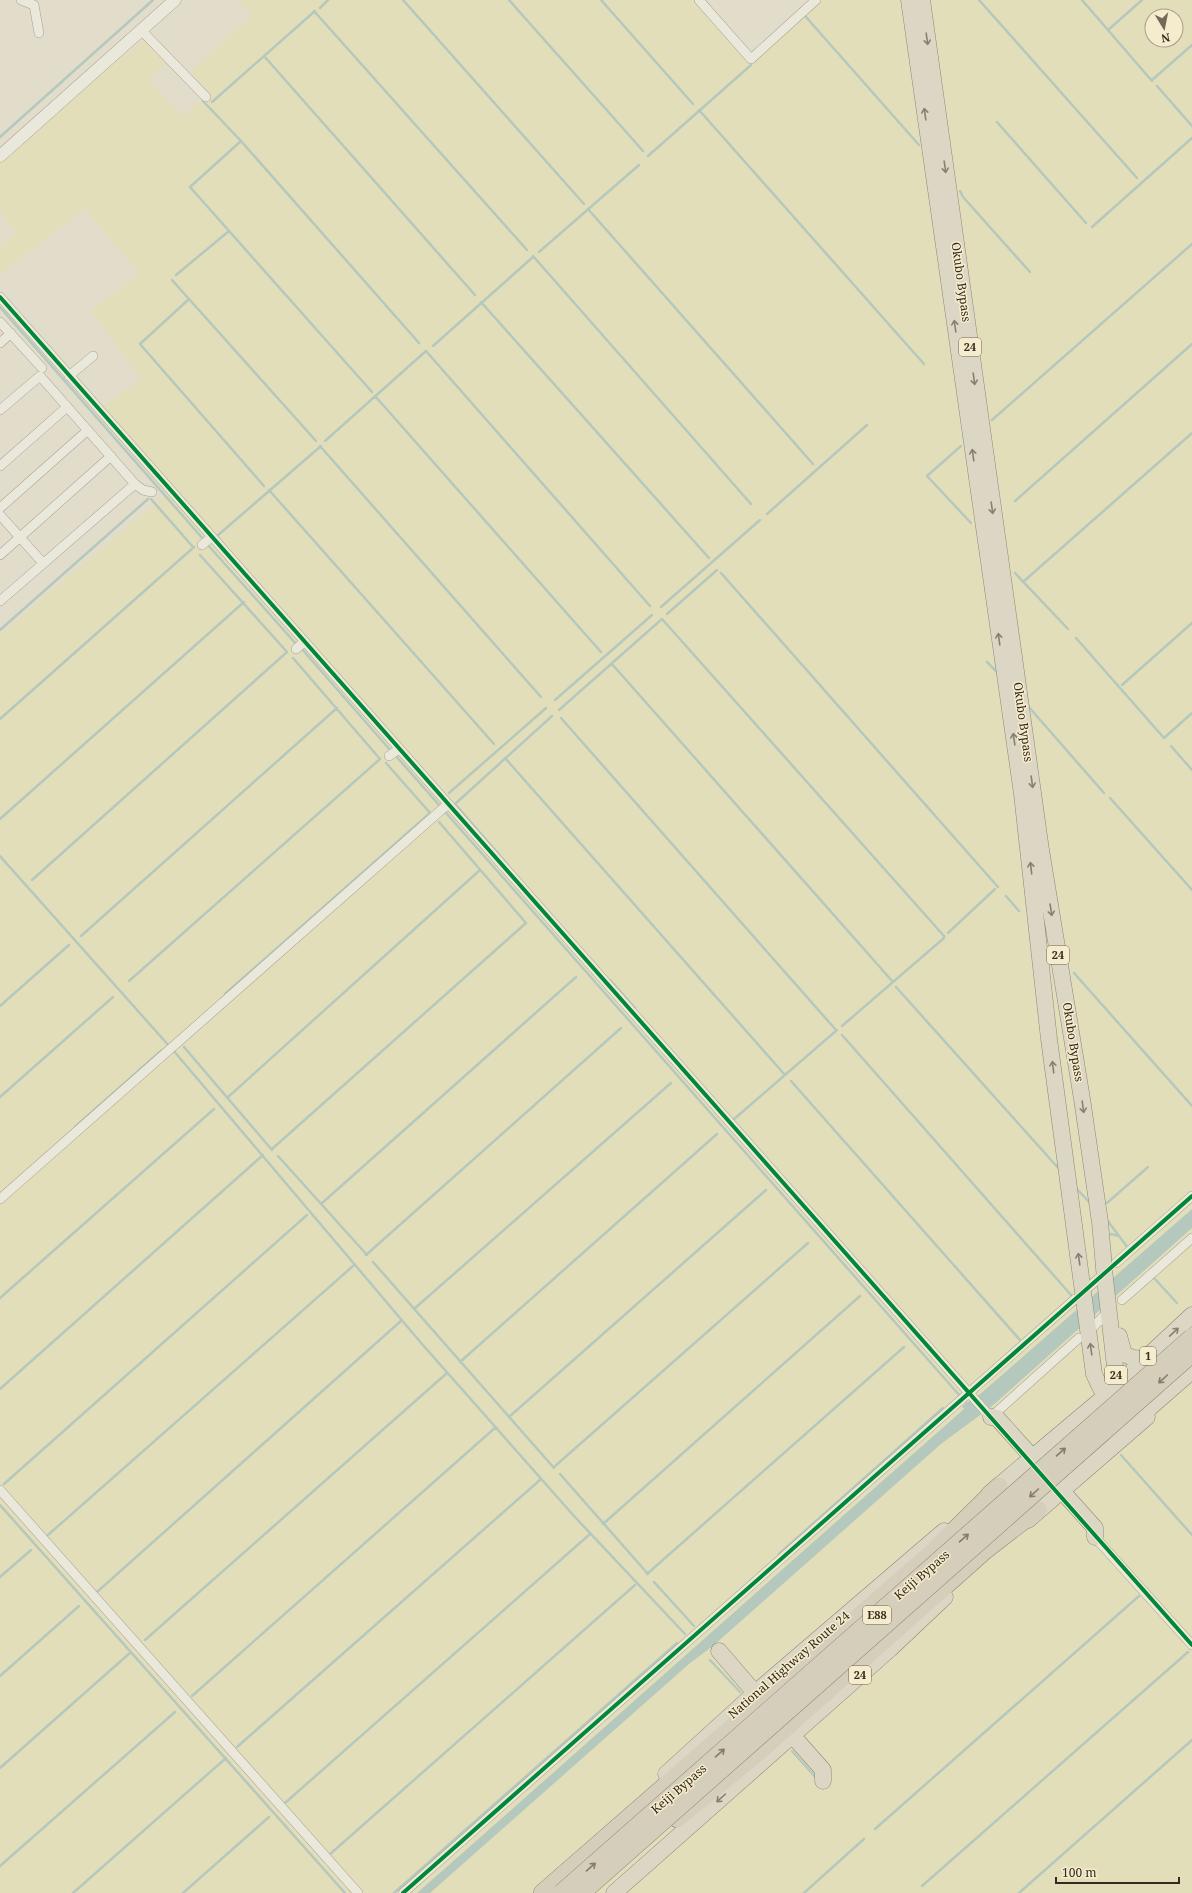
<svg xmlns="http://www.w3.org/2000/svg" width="1192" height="1893" font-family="'Noto Serif',serif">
<rect width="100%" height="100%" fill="#e2ddca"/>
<path fill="#e3deba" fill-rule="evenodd" d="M 238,0 L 701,0 L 751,56 L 815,0 L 1192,0 L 1192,1893 L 0,1893 L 0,634 L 170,491 L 99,410 L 141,379 L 91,311 L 140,273 L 85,209 L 0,274 L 0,248 L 16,234 L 0,212 L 0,156 L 37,123 L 147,38 L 166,65 L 149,80 L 181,116 L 206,97 L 191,71 L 252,15 ZM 1152,16 L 1176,16 L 1176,40 L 1152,40 Z"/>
<path fill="#b5c8bd" d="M 1192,1209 L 1192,1228 L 991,1407 L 941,1444 L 714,1645 L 689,1664 L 430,1893 L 417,1893 C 600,1732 781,1570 964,1409 L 962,1406 L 979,1395 Z"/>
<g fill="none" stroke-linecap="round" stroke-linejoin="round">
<path stroke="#b5c8bd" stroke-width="2.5" d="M 403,0 L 584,204
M 509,0 L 643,151
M 601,0 L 693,104
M 979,0 L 1137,178
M 1082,0 L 1152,81
M 320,8 L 328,0
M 314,11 L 527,250
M 806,17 L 919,145
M 1108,30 L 1142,0
M 264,56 L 475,295
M 1152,80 L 1192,45
M 1157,86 L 1192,126
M 203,101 L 241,141 L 419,343
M 212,102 L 315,11
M 699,110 L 924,364
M 997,122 L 1086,223
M 0,137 L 153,0
M 241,141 L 190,187 L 372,392
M 648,156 L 751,65
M 960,191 L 963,197 L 1030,272
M 588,209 L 813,464
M 1092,227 L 1192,138
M 539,252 L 639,165
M 533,256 L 751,504
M 176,275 L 229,231
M 172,280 L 316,441
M 188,300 L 140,344 L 264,486
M 481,302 L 709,558
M 0,307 L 204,540
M 433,346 L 533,257
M 426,351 L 650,606
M 375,396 L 601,652
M 992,420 L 1192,244
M 325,441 L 426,351
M 320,446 L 541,697
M 961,446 L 927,476 L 971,523
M 269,490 L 494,744
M 151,499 L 193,547
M 1015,501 L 1192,344
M 767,514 L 867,425
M 219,538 L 217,536 L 321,446
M 207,544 L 297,645
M 200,555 L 287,652
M 721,573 L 998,887
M 1015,573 L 1068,629
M 1023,582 L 1192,433
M 661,607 L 760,520
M 667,614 L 717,570
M 0,630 L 148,499
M 1076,638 L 1164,738 L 1192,713
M 301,648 L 391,751
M 293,658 L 380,759
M 987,662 L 999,674
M 612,664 L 893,982
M 1122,685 L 1192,623
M 555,700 L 652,615
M 1028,706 L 1104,793
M 559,710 L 662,619 L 944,936
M 561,718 L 836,1030
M 0,719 L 194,547
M 1171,746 L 1192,770
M 395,755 L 968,1405
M 505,758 L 785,1075
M 386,763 L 431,814
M 449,793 L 546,708
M 1110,798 L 1192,890
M 0,819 L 244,602
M 0,856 L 170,1047
M 508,865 L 455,804 L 552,716
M 32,880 L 287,652
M 1006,896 L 1019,911
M 948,933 L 995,889
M 81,936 L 337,708
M 1074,973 L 1192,1106
M 610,980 L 635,1008
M 129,981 L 380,759
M 896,987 L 1060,1170
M 225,994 L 430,813
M 0,1006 L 69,945
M 842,1026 L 944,938 L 944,936
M 842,1035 L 1071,1295
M 184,1047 L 272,1150
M 173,1050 L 422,1344 L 574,1516 L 685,1634
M 791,1081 L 1020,1340
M 0,1097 L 113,997
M 227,1098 L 480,870
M 733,1120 L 837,1030
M 75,1127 L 162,1050
M 272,1149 L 526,923 L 439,822
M 278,1156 L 367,1255
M 1075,1187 L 1091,1204
M 1107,1203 L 1148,1167
M 321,1204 L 576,977
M 1107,1220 L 1128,1248
M 1111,1234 L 1119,1236
M 366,1255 L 621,1028
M 373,1262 L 554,1468
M 1154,1278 L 1177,1303
M 0,1298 L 214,1109
M 414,1309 L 671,1083
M 460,1362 L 717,1134
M 0,1389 L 263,1155
M 509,1417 L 766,1190
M 1121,1455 L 1192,1535
M 554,1467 L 808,1243
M 560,1474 L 648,1574
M 4,1484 L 307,1215
M 0,1505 L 345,1893
M 603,1524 L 860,1296
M 48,1535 L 353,1266
M 779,1554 L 943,1408
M 647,1574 L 904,1347
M 0,1577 L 31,1550
M 654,1582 L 694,1626
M 97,1592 L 402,1320
M 145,1640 L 447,1373
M 710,1660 L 740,1692
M 0,1676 L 79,1606
M 192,1696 L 496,1427
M 237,1747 L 541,1479
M 792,1751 L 817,1779
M 0,1768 L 131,1652
M 285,1803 L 590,1534
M 875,1829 L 1139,1596
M 329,1855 L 635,1585
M 0,1866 L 175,1712
M 922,1886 L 1188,1652
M 73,1893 L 226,1758
M 183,1893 L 269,1817
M 394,1893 L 677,1643
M 804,1893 L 864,1839
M 1019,1893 L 1192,1740"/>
<defs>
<path id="minor" d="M 21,0 L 34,5 L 39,33
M 699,0 L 751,59 L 816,0
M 141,30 L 206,97
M 0,297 L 993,1420
M 0,322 L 42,368
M 0,343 L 11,333
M 69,376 L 93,356
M 0,410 L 40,376 L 135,484 L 143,490 L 152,492
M 0,466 L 67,407
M 0,508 L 88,430
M 0,515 L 43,563
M 202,545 L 208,540
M 0,555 L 111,456
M 0,601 L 135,484
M 296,649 L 304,642
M 389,756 L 399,749
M 0,1199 L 448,804
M 1116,1263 L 1192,1196
M 1089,1287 L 1099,1278
M 1122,1300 L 1192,1238
M 1094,1326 L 1104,1316
M 991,1417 L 1079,1338
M 0,1490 L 358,1893
M 1093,1535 L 1192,1645
M 403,1893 L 1075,1299"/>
<path id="tertiary" d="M 0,156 L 175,0"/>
<path id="trunk" d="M 909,0 L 1022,794 L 1049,1039 L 1094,1374 C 1101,1389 1116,1427 1138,1418 L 1192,1371
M 922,0 L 1041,850 L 1082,1099 L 1100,1222 L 1105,1279 L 1117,1384 L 1119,1414 L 1116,1443
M 1119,1336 L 1124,1354 L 1133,1358 L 1145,1359
M 991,1417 L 997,1418 L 1033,1458
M 1061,1490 L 1095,1528 L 1095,1537
M 989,1494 L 1104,1397 L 1192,1315
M 1028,1520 L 1147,1417
M 719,1651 L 755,1693
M 792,1735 L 823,1770 L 823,1781
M 666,1774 L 755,1693 L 944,1531
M 614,1893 L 890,1649 L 945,1597"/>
<path id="motorway" d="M 677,1819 L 758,1753 L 986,1550 L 1038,1510
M 542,1893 L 930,1554 L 999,1486"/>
</defs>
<use href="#minor" stroke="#a7a193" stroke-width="10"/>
<use href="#tertiary" stroke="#a7a193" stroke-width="13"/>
<use href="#trunk" stroke="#8c877a" stroke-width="17"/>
<use href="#motorway" stroke="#8c877a" stroke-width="18"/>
<use href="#minor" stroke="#eae7db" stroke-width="9"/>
<use href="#tertiary" stroke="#eae7db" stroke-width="12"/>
<use href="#trunk" stroke="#dcd6c4" stroke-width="16"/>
<use href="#motorway" stroke="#d5cebb" stroke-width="17"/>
<defs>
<path id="motorway-bridge" d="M 561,1893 L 1192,1337
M 582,1893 L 1192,1354"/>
</defs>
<use href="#motorway-bridge" stroke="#8c877a" stroke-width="18" stroke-linecap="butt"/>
<use href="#motorway-bridge" stroke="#d5cebb" stroke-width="17"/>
<defs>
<path id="cycleway" d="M 0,297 L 1192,1645
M 403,1893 L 1192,1196"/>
</defs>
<use href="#cycleway" stroke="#f5ecce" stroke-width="6"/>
<use href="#cycleway" stroke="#00873e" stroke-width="4"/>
</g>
<defs><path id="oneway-shaft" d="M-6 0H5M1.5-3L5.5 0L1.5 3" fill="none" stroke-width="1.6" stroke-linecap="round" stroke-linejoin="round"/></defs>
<g stroke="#888070">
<use href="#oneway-shaft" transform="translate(927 39) rotate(82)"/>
<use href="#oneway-shaft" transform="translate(925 114) rotate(-98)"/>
<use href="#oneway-shaft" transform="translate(945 167) rotate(82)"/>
<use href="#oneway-shaft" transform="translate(955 326) rotate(-98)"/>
<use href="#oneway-shaft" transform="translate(974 379) rotate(82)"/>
<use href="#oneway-shaft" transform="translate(973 455) rotate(-98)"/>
<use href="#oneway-shaft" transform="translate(992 508) rotate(82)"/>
<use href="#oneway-shaft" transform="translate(999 639) rotate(-98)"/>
<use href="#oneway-shaft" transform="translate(1014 739) rotate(-98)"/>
<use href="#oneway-shaft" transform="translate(1032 782) rotate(82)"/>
<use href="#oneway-shaft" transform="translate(1031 868) rotate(-97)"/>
<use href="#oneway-shaft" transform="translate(1051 910) rotate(81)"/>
<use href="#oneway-shaft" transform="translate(1053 1067) rotate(-97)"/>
<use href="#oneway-shaft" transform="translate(1083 1107) rotate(82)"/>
<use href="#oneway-shaft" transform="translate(1079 1259) rotate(-98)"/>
<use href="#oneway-shaft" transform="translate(1174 1332) rotate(-43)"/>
<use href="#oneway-shaft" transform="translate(1091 1349) rotate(-98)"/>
<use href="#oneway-shaft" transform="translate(721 1798) rotate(138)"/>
</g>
<g stroke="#857c6c">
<use href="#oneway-shaft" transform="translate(1163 1379) rotate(138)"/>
<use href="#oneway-shaft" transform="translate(1061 1452) rotate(-41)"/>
<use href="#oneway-shaft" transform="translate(1034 1493) rotate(138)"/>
<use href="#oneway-shaft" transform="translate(964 1538) rotate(-41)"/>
<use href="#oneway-shaft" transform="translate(720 1753) rotate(-41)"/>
<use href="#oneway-shaft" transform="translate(591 1867) rotate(-41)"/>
</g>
<g text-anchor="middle" stroke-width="3" stroke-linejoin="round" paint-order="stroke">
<g fill="#f5ecce" stroke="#6f6451" stroke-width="1">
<rect x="959" y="338" width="22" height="18" rx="3"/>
<rect x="1047" y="946" width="22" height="18" rx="3"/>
<rect x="1140" y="1347" width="16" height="18" rx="3"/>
<rect x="1105" y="1366" width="22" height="18" rx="3"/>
<rect x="863" y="1606" width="28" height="18" rx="3"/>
<rect x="849" y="1666" width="22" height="18" rx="3"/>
</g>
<g font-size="11" font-weight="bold" fill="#352a1c">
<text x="970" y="351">24</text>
<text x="1058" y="959">24</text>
<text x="1148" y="1360">1</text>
<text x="1116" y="1379">24</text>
<text x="877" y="1619">E88</text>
<text x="860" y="1679">24</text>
</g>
<g font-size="12" fill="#352a1c" stroke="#f5ecce">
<text transform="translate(961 282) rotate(82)" y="4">Okubo Bypass</text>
<text transform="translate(1023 722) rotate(82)" y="4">Okubo Bypass</text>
<text transform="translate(1073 1042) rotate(81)" y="4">Okubo Bypass</text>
<text transform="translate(922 1575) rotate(-41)" y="4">Keiji Bypass</text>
<text transform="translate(789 1665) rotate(-41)" y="4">National Highway Route 24</text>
<text transform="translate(679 1789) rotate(-41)" y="4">Keiji Bypass</text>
</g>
</g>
<g transform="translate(1164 28) rotate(170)"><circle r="19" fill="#f5ecce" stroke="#a89e87"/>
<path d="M0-3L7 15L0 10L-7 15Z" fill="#726959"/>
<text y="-6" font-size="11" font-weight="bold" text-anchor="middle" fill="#352a1c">N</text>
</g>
<path d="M1056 1877v6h123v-6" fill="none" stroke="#352a1c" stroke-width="2"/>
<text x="1062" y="1877" font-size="12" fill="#352a1c" stroke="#f5ecce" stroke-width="3" paint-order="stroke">100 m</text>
</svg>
